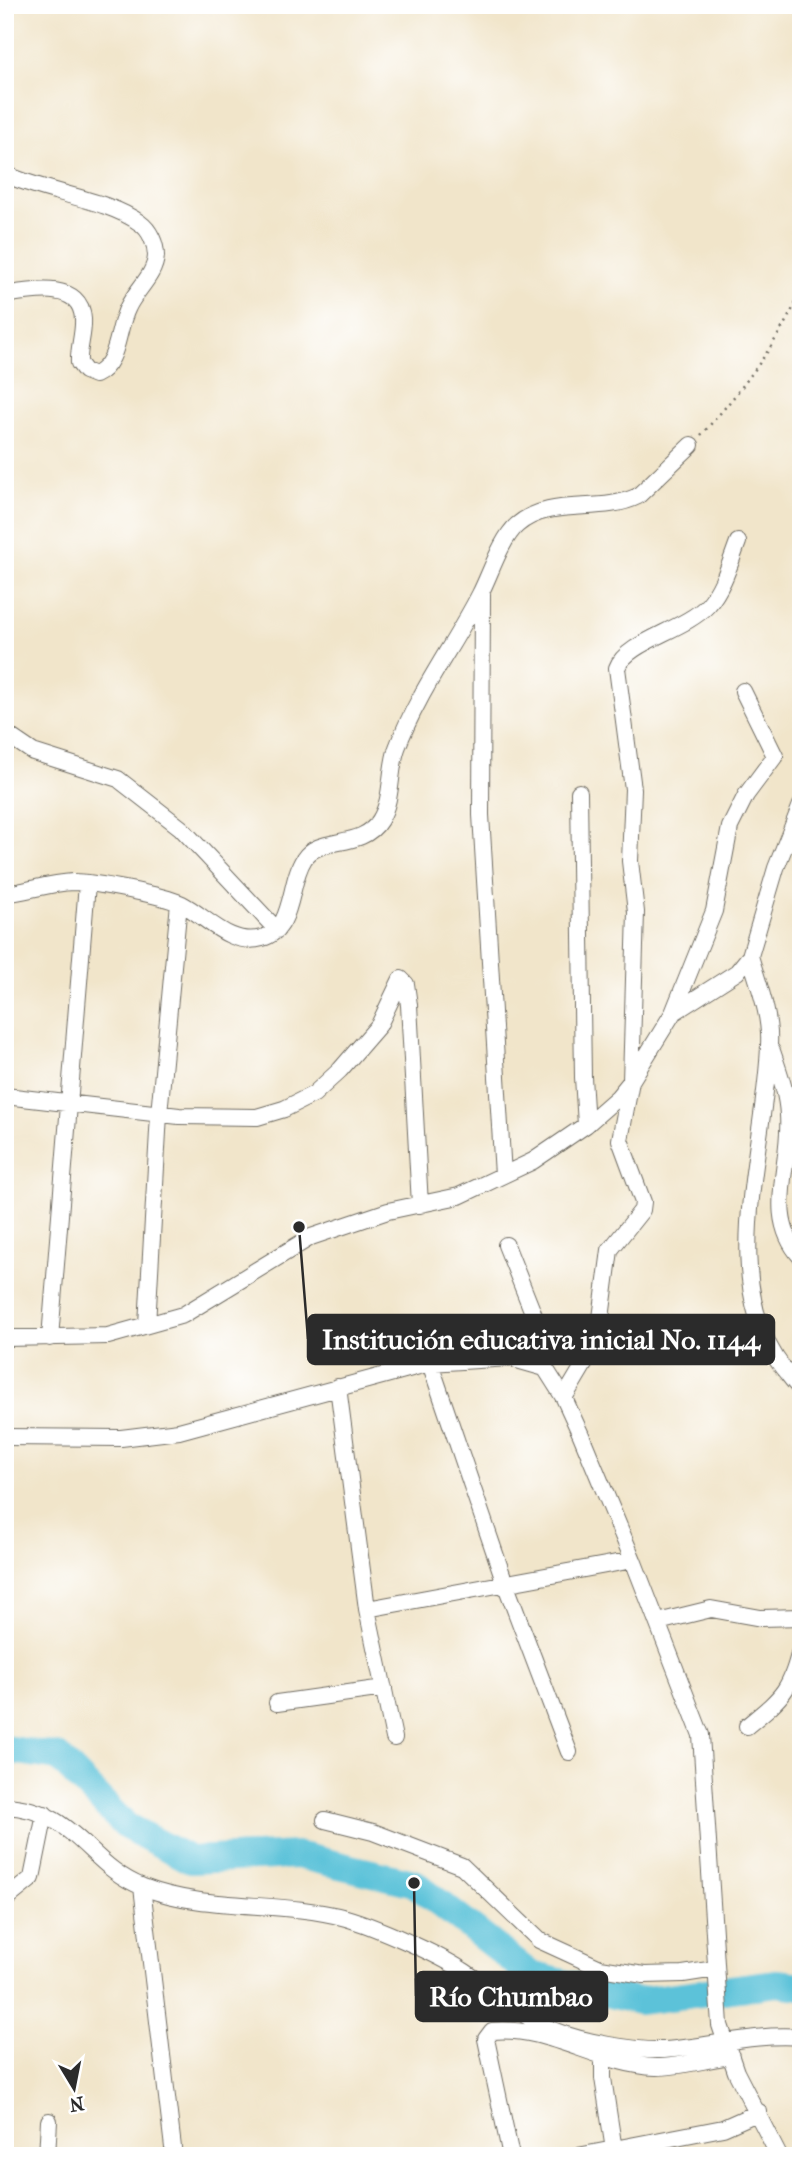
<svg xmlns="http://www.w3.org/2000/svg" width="806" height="2161" font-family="'IM FELL French Canon',serif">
<rect width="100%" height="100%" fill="#fff"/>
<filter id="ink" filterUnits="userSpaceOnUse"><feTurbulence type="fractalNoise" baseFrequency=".0143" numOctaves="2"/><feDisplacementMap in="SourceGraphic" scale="14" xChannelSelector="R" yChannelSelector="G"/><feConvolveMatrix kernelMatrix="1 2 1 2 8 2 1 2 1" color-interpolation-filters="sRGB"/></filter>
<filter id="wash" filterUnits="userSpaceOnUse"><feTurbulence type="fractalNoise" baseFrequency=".00686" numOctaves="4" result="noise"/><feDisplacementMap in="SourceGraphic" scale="28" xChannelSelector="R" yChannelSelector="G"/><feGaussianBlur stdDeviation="1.57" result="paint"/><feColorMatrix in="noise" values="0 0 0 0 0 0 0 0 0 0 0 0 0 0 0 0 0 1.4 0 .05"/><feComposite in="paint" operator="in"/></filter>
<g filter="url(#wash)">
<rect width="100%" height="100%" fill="#f1e5ca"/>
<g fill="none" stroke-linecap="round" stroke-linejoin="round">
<path stroke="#5bc2d9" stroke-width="28" d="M 5,1749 L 58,1757 L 126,1826 L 190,1860 L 297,1855 L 414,1883 L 531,1975 L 638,2001 L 777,1983 L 801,1986"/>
</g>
</g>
<g filter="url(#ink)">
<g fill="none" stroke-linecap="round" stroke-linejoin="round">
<defs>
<path id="minor" d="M 5,174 C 45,193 108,199 140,223 C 150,230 156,244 156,256 C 155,275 136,290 128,307 C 116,330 120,363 95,375 L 85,371 L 79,363 C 78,348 84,334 83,319 C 81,280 30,291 5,295
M 482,594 L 481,815 L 503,1175
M 5,733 L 33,752 L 118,779 L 181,828 L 277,930
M 579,792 L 583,1077 L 586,1125
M 5,894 C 28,891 50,883 73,882 C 94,882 162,895 182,904 C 207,917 230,947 262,938 C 295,929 288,883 304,859 C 319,835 362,850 380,820 C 393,799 389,771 397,748 C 417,694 454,645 480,594 C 490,575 501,539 517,525 C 551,496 600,515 638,496 L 691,445
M 750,956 C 758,984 771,1015 769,1045 C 766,1146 716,1281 783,1368 C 789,1375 794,1383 801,1389
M 673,1013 L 737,972 L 750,956 L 776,868 L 801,805
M 772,1051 C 779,1072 787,1093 788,1115 C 792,1165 763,1215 801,1257
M 5,1096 L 179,1116 L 257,1117 L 284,1109 L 314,1094 L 340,1070 L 379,1025 L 401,979 L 406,984 L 409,1005 L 420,1205
M 506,1245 L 543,1338 L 545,1368
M 147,1325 L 159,1114 L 179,903
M 5,1338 L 108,1336 L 183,1315 L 311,1237 L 388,1211 L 459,1196 L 533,1161 L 586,1125 L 618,1097 L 631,1081 L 673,1013 L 714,911 L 730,827 L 746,795 L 775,756 L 743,691
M 50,1338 L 87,884
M 430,1363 L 505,1583 L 569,1752
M 338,1387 L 367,1609 L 394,1738
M 564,1398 L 598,1341 L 610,1250 L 642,1210 L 643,1202 L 620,1140 L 631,1081 L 636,912 L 630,861 L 633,789 L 617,668 C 626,642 685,630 708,605 C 723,588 730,563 738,542
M 5,1437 L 121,1438 L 179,1431 L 430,1363 L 510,1358 L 545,1368 L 564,1398 L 581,1435 L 633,1560 L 701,1735 L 720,2025 L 736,2072 L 779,2156
M 367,1609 L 633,1560
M 658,1622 L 711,1609 L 761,1618 L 801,1617
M 277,1703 L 384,1688
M 747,1726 C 782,1697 791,1691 801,1646
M 5,1806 C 75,1809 88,1866 143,1887 C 208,1912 279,1900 346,1918 C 374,1926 438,1954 462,1970 C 491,1988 524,2019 555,2031 C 582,2042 635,2051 664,2050 C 710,2047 754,2033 801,2037
M 325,1820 L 373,1832 L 462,1866 L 539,1940 L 600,1968 L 644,1975 L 683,1974 L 715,1969
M 142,1887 L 174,2156
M 5,1900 L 32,1878 L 45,1814
M 603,2056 L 603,2078 L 614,2150
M 47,2156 L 49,2121
M 511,2156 L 486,2039 L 492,2031 C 548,2025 600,2065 656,2067 C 680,2067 707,2059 731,2056
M 578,2156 L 723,2128 L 759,2112"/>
</defs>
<use href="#minor" stroke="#706c63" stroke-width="18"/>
<path stroke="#706c63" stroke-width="2.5" stroke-dasharray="2 5" stroke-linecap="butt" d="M 701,435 C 740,392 776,346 801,292"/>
<use href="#minor" stroke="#fff" stroke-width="16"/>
</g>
</g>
<path fill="none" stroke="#2b2b2b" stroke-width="2.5" d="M299 1227L308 1339M414 1883L416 1996"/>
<g fill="#2b2b2b" stroke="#fff" stroke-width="2.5">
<circle cx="299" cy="1227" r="7"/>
<circle cx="414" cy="1883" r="7"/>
</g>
<g fill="#2b2b2b" stroke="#2b2b2b" stroke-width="2.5">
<rect x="308" y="1315" width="466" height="49" rx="7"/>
<rect x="416" y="1972" width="191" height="49" rx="7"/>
</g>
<g font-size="28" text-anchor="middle" font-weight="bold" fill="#fff">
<text x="541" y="1349">Institución educativa inicial No. 1144</text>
<text x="511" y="2006">Río Chumbao</text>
</g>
<rect width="806" height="2161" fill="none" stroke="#fff" stroke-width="28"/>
<g transform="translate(74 2088) rotate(170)" stroke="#ffffff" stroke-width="5" paint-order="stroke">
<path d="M0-5L12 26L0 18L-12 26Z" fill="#2b2b2b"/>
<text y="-10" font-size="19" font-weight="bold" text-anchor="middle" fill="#2b2b2b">N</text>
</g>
</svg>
